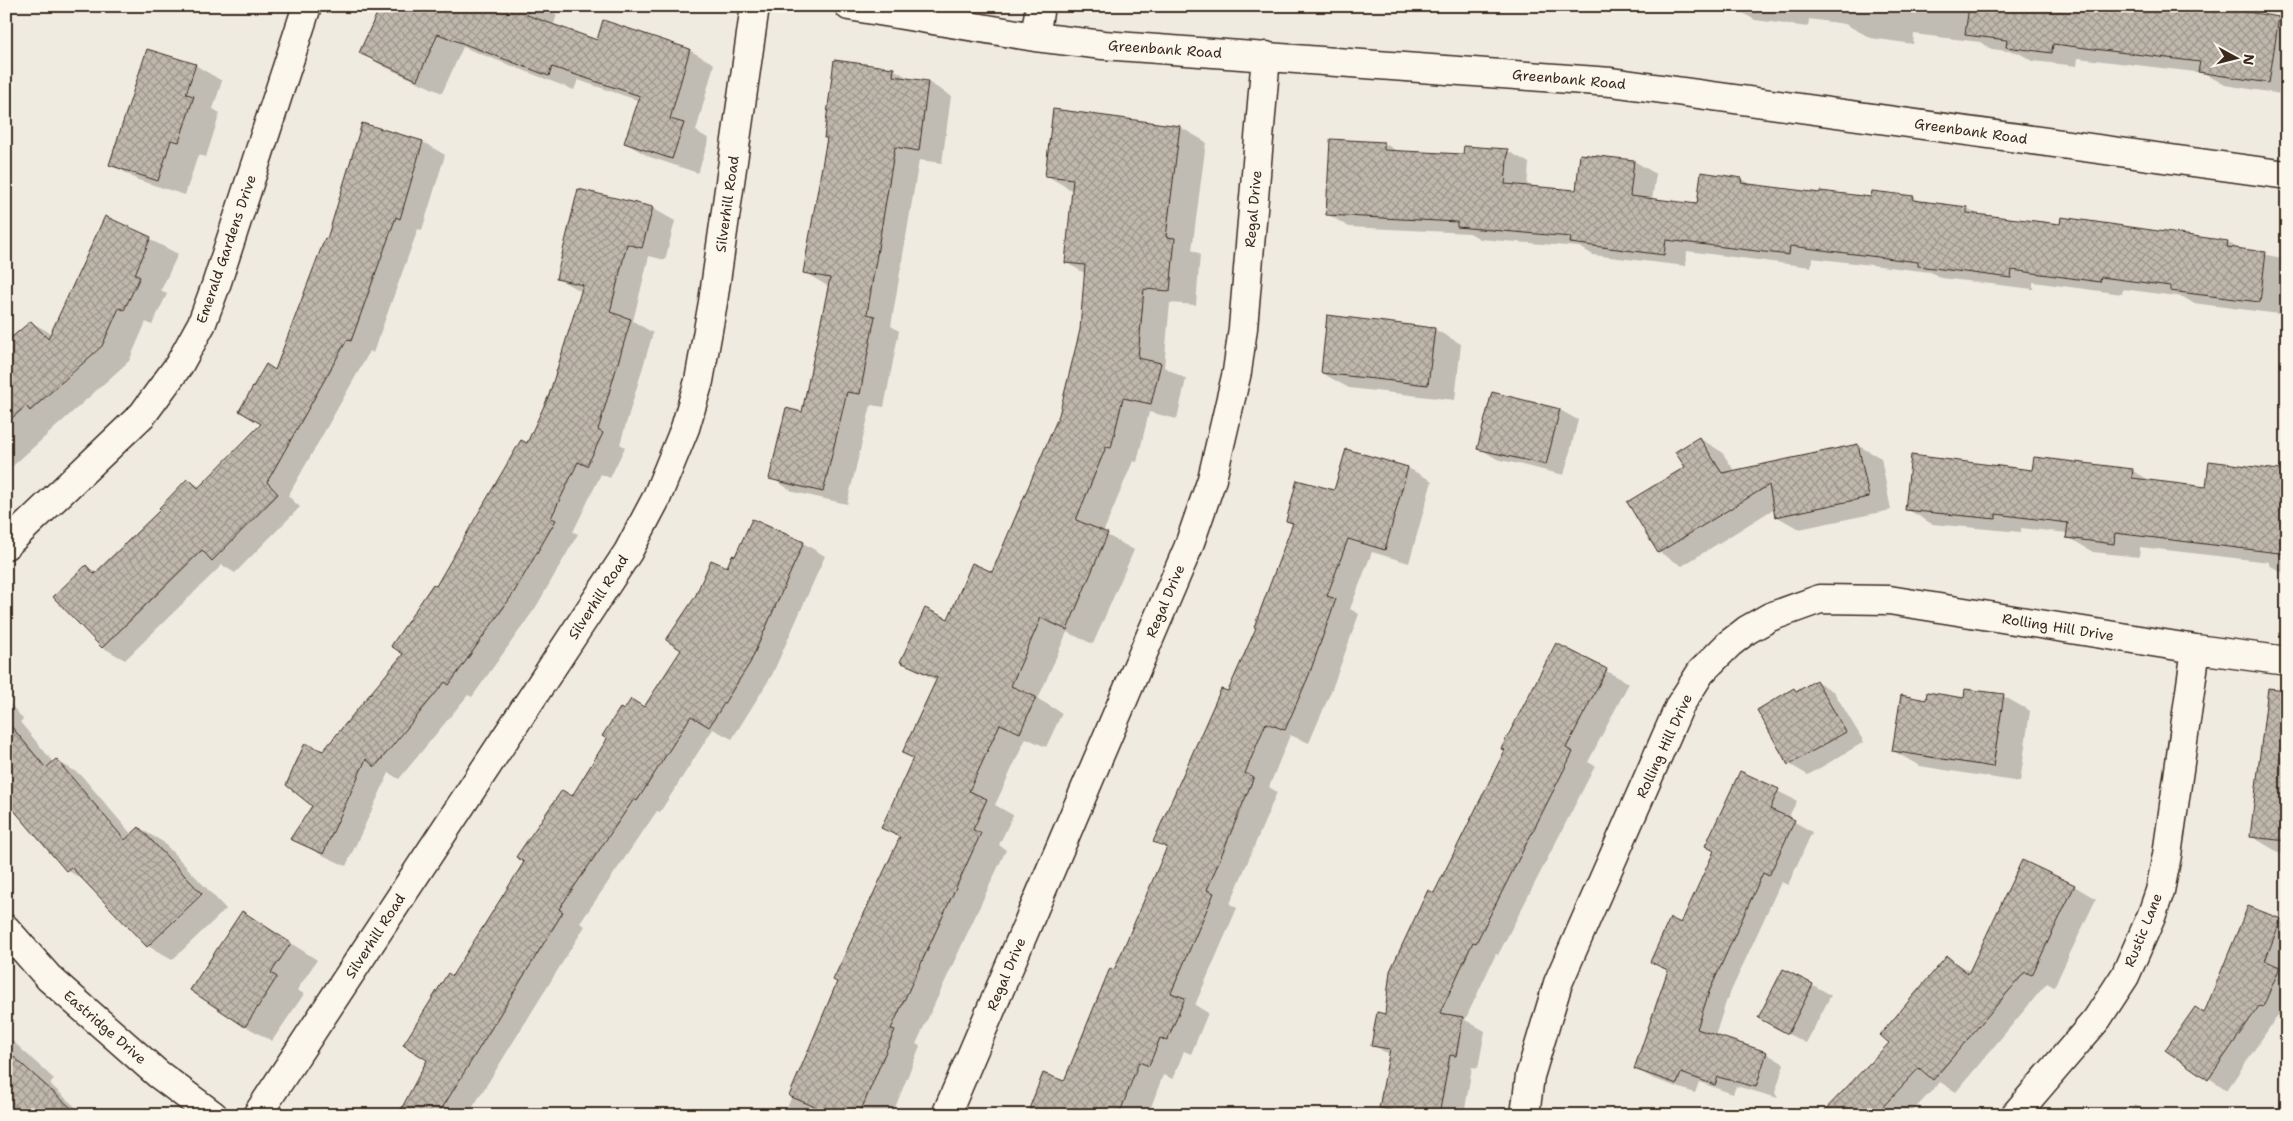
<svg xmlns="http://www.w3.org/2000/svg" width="2293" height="1121" font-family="'Shantell Sans',sans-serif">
<defs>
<pattern id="building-cross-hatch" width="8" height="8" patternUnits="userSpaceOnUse" patternTransform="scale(1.25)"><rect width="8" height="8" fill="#c0b8ad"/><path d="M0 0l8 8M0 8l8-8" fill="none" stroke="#9d968c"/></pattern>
</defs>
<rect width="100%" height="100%" fill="#f0ebe0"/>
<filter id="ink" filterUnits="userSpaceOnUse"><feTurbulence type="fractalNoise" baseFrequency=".02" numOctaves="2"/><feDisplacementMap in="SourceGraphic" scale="10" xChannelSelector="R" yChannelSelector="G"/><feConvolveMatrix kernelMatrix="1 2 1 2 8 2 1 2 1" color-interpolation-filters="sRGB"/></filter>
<g filter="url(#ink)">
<path fill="#0003" d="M 385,6 L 543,6 L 557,15 L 553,26 L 597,42 L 689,50 L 714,64 L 696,131 L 709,139 L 698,173 L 650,157 L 625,143 L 640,101 L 578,80 L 574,90 L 463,47 L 442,93 L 385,67 L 360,52 Z
M 1636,6 L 1680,6 L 1679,13 Z
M 1731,6 L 2188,6 L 2278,18 L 2287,23 L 2287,95 L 2225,85 L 2204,73 L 2078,58 L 2077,66 L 2033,61 L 2017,52 L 1991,49 L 1980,42 L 1914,34 L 1913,44 L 1871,38 L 1845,24 L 1809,19 L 1808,27 L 1755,20 Z
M 195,65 L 222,81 L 213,109 L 220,113 L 206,157 L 198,155 L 185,195 L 138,180 L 111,164 Z
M 893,69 L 912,80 L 928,82 L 951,96 L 942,163 L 919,160 L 891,326 L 899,331 L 884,407 L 871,405 L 847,504 L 794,492 L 771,478 L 803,413 L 829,287 L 804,272 L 828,139 L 825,137 Z
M 362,124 L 423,142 L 445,155 L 422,230 L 418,229 L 373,353 L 370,351 L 288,496 L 300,507 L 235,573 L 222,565 L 125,660 L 102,647 L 86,566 L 97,573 L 163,509 L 188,480 L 201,487 L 263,424 L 276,372 L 328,240 Z
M 1180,127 L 1206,142 L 1192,250 L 1200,254 L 1196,305 L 1170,303 L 1164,367 L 1186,379 L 1177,419 L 1149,412 L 1137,462 L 1133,461 L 1103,533 L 1134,550 L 1093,644 L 1067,632 L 1038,699 L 1062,713 L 1046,747 L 1026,738 L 995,805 L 1013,815 L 999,845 L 1006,850 L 916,1044 L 920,1046 L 892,1115 L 784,1115 L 901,838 L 883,828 L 915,759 L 937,681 L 902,662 L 948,620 L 993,574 L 1060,416 L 1081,330 L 1086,274 L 1067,263 L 1073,191 L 1046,175 Z
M 1331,140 L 1384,143 L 1398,152 L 1464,155 L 1508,151 L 1529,163 L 1527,187 L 1577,191 L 1582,155 L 1634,161 L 1656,174 L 1652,200 L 1698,205 L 1742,179 L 1753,186 L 1821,194 L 1872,198 L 1913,197 L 1922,202 L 1967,208 L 1980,216 L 2227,242 L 2241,250 L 2287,259 L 2287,315 L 2193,303 L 2183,297 L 2123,289 L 2122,294 L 2033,282 L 2033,289 L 1941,278 L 1931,272 L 1812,258 L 1811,267 L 1687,251 L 1686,266 L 1593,255 L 1580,247 L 1480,239 L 1470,233 L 1349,227 L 1327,214 Z
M 652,208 L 675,221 L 665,260 L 649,256 L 633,321 L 653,333 L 620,444 L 625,447 L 610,478 L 601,474 L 573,532 L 578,534 L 536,607 L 472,697 L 468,695 L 399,779 L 389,773 L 346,866 L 314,851 L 292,838 L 313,806 L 323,753 L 405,654 L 436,588 L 527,445 L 550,396 L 582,292 L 557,278 Z
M 106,217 L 178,254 L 161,290 L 167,294 L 152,325 L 146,322 L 129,361 L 6,472 L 6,344 L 31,322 L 52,334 Z
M 1434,329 L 1461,344 L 1455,400 L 1349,388 L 1322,373 Z
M 1560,410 L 1578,420 L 1564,475 L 1497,459 L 1479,448 Z
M 1699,438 L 1722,452 L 1735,472 L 1857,445 L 1881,458 L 1891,510 L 1799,529 L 1776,516 L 1775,508 L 1682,566 L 1659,552 L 1629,503 L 1686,467 Z
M 1346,450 L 1408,468 L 1432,481 L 1409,563 L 1372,552 L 1350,609 L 1359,614 L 1332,689 L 1309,743 L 1290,735 L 1269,787 L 1277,792 L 1230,904 L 1237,908 L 1195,1005 L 1208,1013 L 1191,1054 L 1184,1051 L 1173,1079 L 1163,1075 L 1148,1115 L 1041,1115 L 1031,1109 L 1065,1082 L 1168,849 L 1155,841 L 1193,752 L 1194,753 L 1229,693 L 1257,628 L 1294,525 L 1287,521 L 1335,492 Z
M 2034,471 L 2133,471 L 2153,482 L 2207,489 L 2287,473 L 2287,575 L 2269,565 L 2269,562 L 2140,547 L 2139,557 L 2093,552 L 2068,537 L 2068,533 L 2021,528 L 2021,532 L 1932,524 L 1907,509 Z
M 803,543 L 825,556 L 772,675 L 732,739 L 713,729 L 660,812 L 657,811 L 580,923 L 585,926 L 468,1115 L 399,1115 L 428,1060 L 453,978 L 572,797 L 624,712 L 645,708 L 683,650 L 727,568 Z
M 1557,645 L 1629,683 L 1588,762 L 1595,766 L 1498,955 L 1496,954 L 1465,1020 L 1485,1031 L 1478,1068 L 1472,1067 L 1464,1115 L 1385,1115 L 1385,1110 L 1380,1107 L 1390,1055 L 1373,1045 L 1435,894 Z
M 1816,681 L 1834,692 L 1864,742 L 1808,775 L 1789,764 L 1759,711 L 1794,690 L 1798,692 Z
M 2003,696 L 2030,711 L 2020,782 L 1920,766 L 1893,751 L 1927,701 Z
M 6,699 L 23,719 L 20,722 L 54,763 L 56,760 L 81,775 L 132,835 L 139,828 L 163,842 L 226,909 L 172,960 L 148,946 L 87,882 L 67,870 L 9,802 L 6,789 Z
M 2287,740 L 2287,853 L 2278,852 L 2251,836 Z
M 1740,772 L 1797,801 L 1788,818 L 1812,832 L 1788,885 L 1781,882 L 1726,1002 L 1715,1036 L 1766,1053 L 1784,1064 L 1775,1093 L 1778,1098 L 1736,1086 L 1733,1094 L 1699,1082 L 1695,1093 L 1654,1079 L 1636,1069 L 1668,971 L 1652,962 L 1682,925 L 1716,851 Z
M 2074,886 L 2096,899 L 2054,987 L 2047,983 L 1956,1092 L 1940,1082 L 1909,1115 L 1822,1115 L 1891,1043 L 1947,958 L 1971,972 Z
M 2249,907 L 2287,924 L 2287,962 L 2283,970 L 2287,972 L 2287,1005 L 2282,1017 L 2278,1015 L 2227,1090 L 2167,1050 L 2205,1014 Z
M 243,912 L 317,960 L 297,990 L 304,994 L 272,1041 L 245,1026 Z
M 1813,985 L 1831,995 L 1806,1043 L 1778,1029 Z
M 6,1035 L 54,1079 L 50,1084 L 84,1115 L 6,1115 Z
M 2135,1105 L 2151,1115 L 2126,1115 Z"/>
<path fill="url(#building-cross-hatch)" stroke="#3b2a1e" d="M 372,6 L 530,6 L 527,15 L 597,40 L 603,20 L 690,49 L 670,119 L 684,123 L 672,159 L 624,143 L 640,96 L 552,67 L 549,76 L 438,34 L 417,80 L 359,53 L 378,11 L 372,9 Z
M 1969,6 L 2211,6 L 2279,17 L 2269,83 L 2198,72 L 2200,62 L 2053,44 L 2052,53 L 2006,47 L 2007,40 L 1965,35 Z
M 147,49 L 196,64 L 186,94 L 194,96 L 179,142 L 171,140 L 158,181 L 109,165 Z
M 834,60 L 894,68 L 893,76 L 928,81 L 919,151 L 895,147 L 867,314 L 875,316 L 860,394 L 847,392 L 823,492 L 769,479 L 786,408 L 802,412 L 830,278 L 803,273 L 827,138 L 824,138 Z
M 1053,109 L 1180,126 L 1166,237 L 1175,238 L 1170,291 L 1144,289 L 1138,358 L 1161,363 L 1151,404 L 1123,398 L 1111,448 L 1106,447 L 1076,520 L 1108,533 L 1067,630 L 1041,618 L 1011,686 L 1036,697 L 1020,733 L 1000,724 L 969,791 L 987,799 L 973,830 L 981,833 L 891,1029 L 895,1030 L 859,1115 L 835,1115 L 789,1096 L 837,982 L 833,980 L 900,837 L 881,828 L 913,758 L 902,753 L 937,678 L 900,662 L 925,608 L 948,619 L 972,563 L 992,572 L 1059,415 L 1080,330 L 1085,265 L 1065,263 L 1073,179 L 1045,176 Z
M 362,123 L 423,141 L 400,219 L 396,217 L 351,341 L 347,340 L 267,482 L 278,494 L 212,561 L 202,550 L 102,648 L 53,597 L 86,565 L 94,574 L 161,509 L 159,508 L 188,478 L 198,488 L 261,424 L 239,411 L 266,364 L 275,370 L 325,238 L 327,239 Z
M 1330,139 L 1384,142 L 1384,150 L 1463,154 L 1464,146 L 1508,149 L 1505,184 L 1576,190 L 1580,154 L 1634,160 L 1630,196 L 1697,204 L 1701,172 L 1742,178 L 1741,183 L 1820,193 L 1820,191 L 1871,197 L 1872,191 L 1914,196 L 1913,200 L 1967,207 L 1967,213 L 2060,224 L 2061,217 L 2228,241 L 2227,247 L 2266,252 L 2260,302 L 2170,291 L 2170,286 L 2101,277 L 2100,282 L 2012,270 L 2011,278 L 1918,266 L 1918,262 L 1790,246 L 1789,255 L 1666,240 L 1664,255 L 1570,243 L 1571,237 L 1457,227 L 1457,222 L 1326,215 Z
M 578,189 L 653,207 L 642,248 L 627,244 L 610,312 L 631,319 L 598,430 L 603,433 L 587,466 L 578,462 L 551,518 L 556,520 L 513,594 L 449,685 L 445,682 L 375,767 L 366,759 L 323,854 L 290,839 L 312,806 L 286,785 L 305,743 L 323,751 L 403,654 L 391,646 L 433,584 L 436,586 L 521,440 L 527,443 L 549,395 L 583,285 L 556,279 Z
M 105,216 L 151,237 L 135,274 L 140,277 L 124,310 L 119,308 L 102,346 L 30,411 L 26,406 L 6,423 L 6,342 L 31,321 L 48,339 Z
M 1327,315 L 1435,328 L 1428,385 L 1321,373 Z
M 1492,392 L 1560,409 L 1546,465 L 1477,449 Z
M 1699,437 L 1722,473 L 1858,444 L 1869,497 L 1775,517 L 1769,485 L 1658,553 L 1627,502 L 1685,467 L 1675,452 Z
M 1346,449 L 1408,467 L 1385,550 L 1348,539 L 1327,596 L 1336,599 L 1309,675 L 1285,730 L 1266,723 L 1245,773 L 1254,777 L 1207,890 L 1214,893 L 1171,993 L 1185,998 L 1167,1041 L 1160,1038 L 1149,1066 L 1139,1062 L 1119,1115 L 1046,1115 L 1029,1109 L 1043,1073 L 1064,1081 L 1110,968 L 1114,970 L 1167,847 L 1153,842 L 1221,689 L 1228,691 L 1256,628 L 1254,627 L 1293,523 L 1286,521 L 1297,480 L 1334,490 Z
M 1911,455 L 2032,470 L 2034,457 L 2133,469 L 2132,478 L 2206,487 L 2209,461 L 2287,471 L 2287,554 L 2115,533 L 2114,544 L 2066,538 L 2068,523 L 1996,514 L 1996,519 L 1905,510 Z
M 752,519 L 804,542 L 750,663 L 709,727 L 691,716 L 637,801 L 634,799 L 559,909 L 563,912 L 438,1115 L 398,1115 L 427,1060 L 403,1045 L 448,973 L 452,976 L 524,862 L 516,857 L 562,790 L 572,796 L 607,739 L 602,736 L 620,708 L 624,710 L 631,699 L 644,707 L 681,650 L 666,640 L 695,597 L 711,560 L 727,567 L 732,555 L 735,556 Z
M 1556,643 L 1607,669 L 1566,748 L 1573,752 L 1476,943 L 1473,942 L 1440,1013 L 1463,1017 L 1456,1056 L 1450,1055 L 1439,1115 L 1418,1115 L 1379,1108 L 1390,1049 L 1371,1046 L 1377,1012 L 1385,1014 L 1390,971 L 1428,890 L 1434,893 L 1505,750 L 1501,749 Z
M 1816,680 L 1846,732 L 1788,765 L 1757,710 L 1794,688 L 1796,692 Z
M 2268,688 L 2287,690 L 2287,841 L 2250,837 Z
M 1965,689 L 2004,694 L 1993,767 L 1892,751 L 1901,695 L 1926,700 L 1927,692 L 1964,698 Z
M 6,720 L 46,768 L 56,759 L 125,840 L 139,827 L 202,894 L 147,947 L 71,867 L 66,871 L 6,801 Z
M 1740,771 L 1779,789 L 1770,809 L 1795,820 L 1769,876 L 1763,873 L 1709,992 L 1697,1029 L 1767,1052 L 1756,1087 L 1718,1077 L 1715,1085 L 1681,1073 L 1677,1084 L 1634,1069 L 1668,970 L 1650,962 L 1670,918 L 1681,923 L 1714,851 L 1705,846 Z
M 2022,860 L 2075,885 L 2032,975 L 2025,972 L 1933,1080 L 1919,1068 L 1875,1115 L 1820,1115 L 1889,1043 L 1880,1035 L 1947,956 L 1968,974 Z
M 2248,906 L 2281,919 L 2265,961 L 2280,967 L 2263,1007 L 2259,1006 L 2208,1080 L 2165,1050 L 2195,1007 L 2204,1013 Z
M 242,911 L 291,943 L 271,973 L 277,977 L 245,1027 L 190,990 Z
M 1783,969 L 1813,984 L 1788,1034 L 1758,1018 Z
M 6,1050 L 79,1115 L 6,1115 Z"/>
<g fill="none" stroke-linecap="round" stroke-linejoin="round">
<defs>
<path id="minor" d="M 849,6 L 1035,37 L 1103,45 L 1611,82 L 2287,175
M 1035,37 L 1040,6
M 6,545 L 143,414 L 179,365 L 202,323 L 216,285 L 307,6
M 6,929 L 49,978 L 158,1074 L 213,1115
M 257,1115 L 628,552 L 656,499 L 685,428 L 699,381 L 713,302 L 755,6
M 946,1115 L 1188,548 L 1212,479 L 1237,372 L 1243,328 L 1266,56
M 1525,1115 L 1530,1076 L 1558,983 L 1680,705 L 1701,672 L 1729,644 L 1747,630 L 1770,617 L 1820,599 L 1889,600 L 2196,649 L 2287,661
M 2015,1115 L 2097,1019 L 2125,976 L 2151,917 L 2160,891 L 2167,855 L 2196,649"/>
</defs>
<use href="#minor" stroke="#3b2a1e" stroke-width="31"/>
<use href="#minor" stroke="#fbf7ec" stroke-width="28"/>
</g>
</g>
<g text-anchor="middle" stroke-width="4" stroke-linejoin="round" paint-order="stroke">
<g font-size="14" fill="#3b2a1e" stroke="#fbf7ec">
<text transform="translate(1165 49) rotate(4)" y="5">Greenbank Road</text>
<text transform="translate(1569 79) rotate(5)" y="5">Greenbank Road</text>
<text transform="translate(1971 131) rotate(8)" y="5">Greenbank Road</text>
<text transform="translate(727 204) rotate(-82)" y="5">Silverhill Road</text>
<text transform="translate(1253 209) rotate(-85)" y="5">Regal Drive</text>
<text transform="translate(226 249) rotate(-71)" y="5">Emerald Gardens Drive</text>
<text transform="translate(598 597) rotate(-57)" y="5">Silverhill Road</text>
<text transform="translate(1165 601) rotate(-67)" y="5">Regal Drive</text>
<text transform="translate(2058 627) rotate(9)" y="5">Rolling Hill Drive</text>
<text transform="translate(1664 746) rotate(-65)" y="5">Rolling Hill Drive</text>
<text transform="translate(2143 930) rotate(-68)" y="5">Rustic Lane</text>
<text transform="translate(375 936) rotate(-57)" y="5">Silverhill Road</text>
<text transform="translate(1006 974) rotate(-67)" y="5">Regal Drive</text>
<text transform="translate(105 1027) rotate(41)" y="5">Eastridge Drive</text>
</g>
</g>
<rect width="2293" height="1121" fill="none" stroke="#fbf7ec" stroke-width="25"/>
<rect x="12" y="12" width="2268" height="1096" fill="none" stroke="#3b2a1e" stroke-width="2" filter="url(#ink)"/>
<g transform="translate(2236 58) rotate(97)" stroke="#fbf7ec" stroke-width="4" paint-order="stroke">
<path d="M0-4L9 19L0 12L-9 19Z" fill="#3b2a1e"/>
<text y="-8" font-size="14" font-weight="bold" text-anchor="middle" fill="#3b2a1e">N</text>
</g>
</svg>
